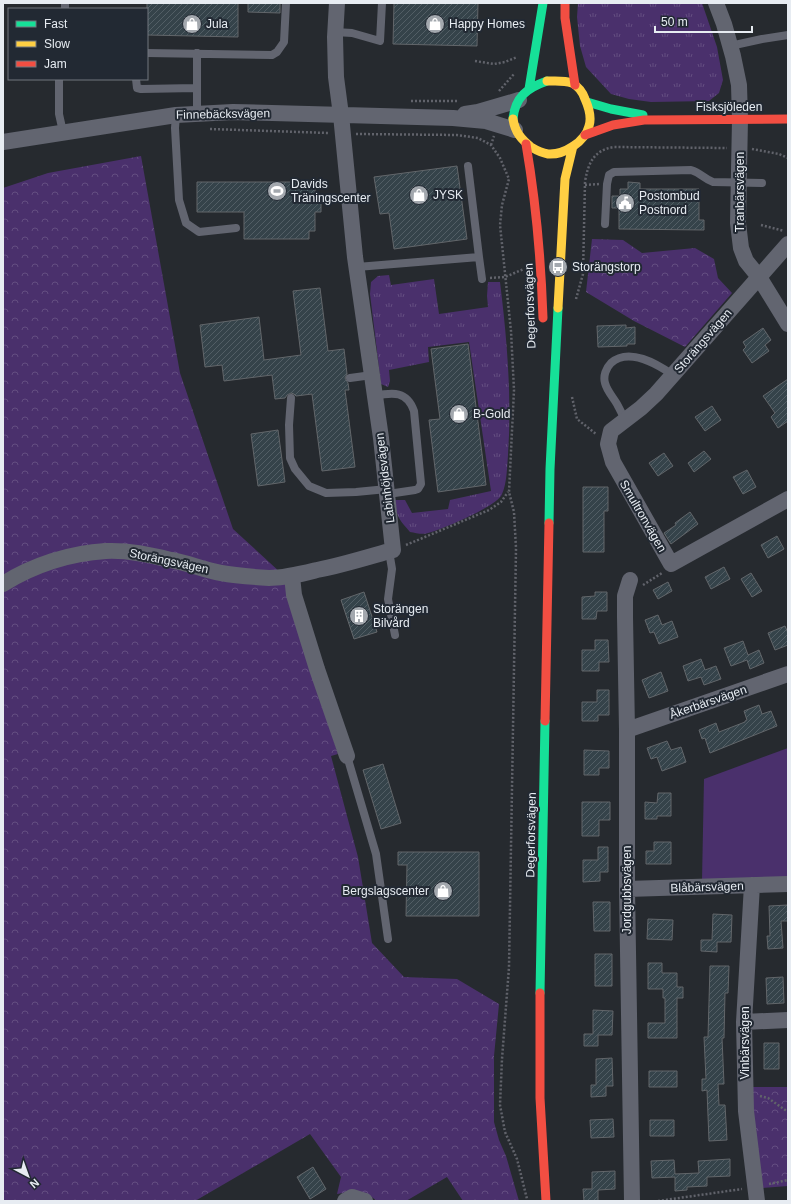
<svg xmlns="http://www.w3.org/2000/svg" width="791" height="1204" font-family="Helvetica,sans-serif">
<defs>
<pattern id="grass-tufts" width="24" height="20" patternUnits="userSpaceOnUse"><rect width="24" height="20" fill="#4a306c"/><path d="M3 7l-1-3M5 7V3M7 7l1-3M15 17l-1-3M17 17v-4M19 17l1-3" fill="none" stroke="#644e81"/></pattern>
<pattern id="forest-crowns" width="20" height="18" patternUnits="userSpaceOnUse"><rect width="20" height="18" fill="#4a306c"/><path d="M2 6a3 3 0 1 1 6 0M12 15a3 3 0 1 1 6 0" fill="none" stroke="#644e81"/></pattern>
<pattern id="building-hatch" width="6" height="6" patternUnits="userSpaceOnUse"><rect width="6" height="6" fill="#35434a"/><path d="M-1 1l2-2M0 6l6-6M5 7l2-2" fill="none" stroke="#525e65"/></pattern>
</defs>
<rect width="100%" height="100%" fill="#262a2f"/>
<path fill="url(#grass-tufts)" d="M 578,3 L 702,3 L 717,47 L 723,80 L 719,93 L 709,101 L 651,102 L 629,99 L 611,94 L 586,67 L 580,46 L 577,17 Z
M 389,275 L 391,285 L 434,279 L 439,314 L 488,307 L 487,296 L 488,282 L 500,282 C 507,339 512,397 508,455 C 507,467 507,483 502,494 C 498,506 441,530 428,533 C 423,535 416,533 410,532 C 399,519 396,517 395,500 L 405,500 L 412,513 L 448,509 L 450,500 L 491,491 L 469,342 L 428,347 L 429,362 L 389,370 L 390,381 L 388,387 L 381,384 L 370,294 L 371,282 L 378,276 Z"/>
<path fill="url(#forest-crowns)" d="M 141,156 L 180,373 L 233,529 L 282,574 L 338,754 L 331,756 L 358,857 L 372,943 L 404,977 L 457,979 L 499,1004 L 494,1056 L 494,1122 L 499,1140 L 506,1156 L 519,1201 L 463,1201 L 447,1177 L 406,1201 L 377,1201 L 369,1195 L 356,1191 L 337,1194 L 341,1177 L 310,1134 L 195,1201 L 3,1201 L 3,188 L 48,173 Z
M 592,239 L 623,240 L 642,253 L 695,248 L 714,259 L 718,278 L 732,293 L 685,347 L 634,321 L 586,292 Z
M 751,1087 L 788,1087 L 788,1186 L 761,1188 Z"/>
<path fill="#4a306c" d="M 788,748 L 788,877 L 702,880 L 704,779 Z"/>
<path fill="url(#building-hatch)" stroke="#62666a" d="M 147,3 L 238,3 L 238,37 L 147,35 Z
M 248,3 L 280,3 L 280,13 L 248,12 Z
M 394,3 L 478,3 L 477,46 L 393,44 Z
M 457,166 L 467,239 L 394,249 L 389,213 L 380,214 L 374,177 Z
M 197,182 L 315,182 L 315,200 L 321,200 L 321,212 L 315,212 L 315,231 L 309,231 L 309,239 L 244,239 L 244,212 L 197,212 Z
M 628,182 L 640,183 L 640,189 L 699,189 L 699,220 L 704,220 L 704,230 L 619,229 L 619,208 L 612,208 L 612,196 L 620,196 L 620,189 L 628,189 Z
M 320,288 L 328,351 L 344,349 L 347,374 L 345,378 L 348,383 L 349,390 L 345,390 L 355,467 L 322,471 L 312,394 L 296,396 L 294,394 L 291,393 L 287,395 L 285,398 L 275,399 L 272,375 L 224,381 L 222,365 L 205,367 L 200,325 L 259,317 L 264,360 L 301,355 L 293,291 Z
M 626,325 L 626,328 L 635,327 L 635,344 L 627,344 L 627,346 L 598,347 L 597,326 Z
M 763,328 L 771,340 L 765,345 L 769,351 L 752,363 L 743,350 L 746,347 L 743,342 Z
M 468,344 L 486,485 L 438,492 L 429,420 L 440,419 L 431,349 Z
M 788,379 L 788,421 L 778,428 L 771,417 L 775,413 L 763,396 Z
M 712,406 L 721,420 L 705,431 L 695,417 Z
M 278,430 L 285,482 L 258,486 L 251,434 Z
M 704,451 L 711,459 L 694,472 L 688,463 Z
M 664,453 L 673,466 L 658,476 L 649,463 Z
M 747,470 L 756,487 L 743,494 L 733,477 Z
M 583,487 L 608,487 L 608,511 L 604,511 L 604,552 L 583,552 Z
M 690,512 L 698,524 L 671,544 L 664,533 L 676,525 L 675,523 Z
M 777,536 L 784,549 L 768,558 L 761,545 Z
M 724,567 L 730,579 L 711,589 L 705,577 Z
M 751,573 L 762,591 L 752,597 L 741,579 Z
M 668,582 L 672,591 L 658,599 L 653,590 Z
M 364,592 L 377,632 L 354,639 L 341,600 Z
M 595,592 L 607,592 L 607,611 L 597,611 L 596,619 L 582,619 L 582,597 L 595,596 Z
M 658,615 L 662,625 L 672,621 L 678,637 L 659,644 L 654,632 L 650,633 L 645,620 Z
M 785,626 L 788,633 L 788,645 L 775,650 L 768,633 Z
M 595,640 L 608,640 L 609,662 L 599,662 L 599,671 L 582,671 L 582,650 L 595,650 Z
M 743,641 L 748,655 L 759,650 L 764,663 L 750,669 L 747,660 L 731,666 L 724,648 Z
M 701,659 L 705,670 L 716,666 L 721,679 L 704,685 L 701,677 L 688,681 L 683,666 Z
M 661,672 L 668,691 L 649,698 L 642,680 Z
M 597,690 L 609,690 L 609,715 L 598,715 L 598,721 L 582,721 L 582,702 L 597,702 Z
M 759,705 L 762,714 L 771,711 L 777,726 L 710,753 L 705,738 L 702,739 L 699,730 L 716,723 L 719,732 L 745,722 L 745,721 L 747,720 L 744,711 Z
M 667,741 L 671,750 L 681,747 L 686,762 L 662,771 L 657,757 L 651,759 L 647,748 Z
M 584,750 L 609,751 L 609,768 L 599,768 L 599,775 L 584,775 Z
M 383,764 L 401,823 L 381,829 L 363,770 Z
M 658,793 L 671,793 L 671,816 L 657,816 L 657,819 L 645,819 L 645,802 L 657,803 Z
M 582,802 L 610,802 L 610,820 L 599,820 L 599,836 L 582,836 Z
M 654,842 L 671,842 L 671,864 L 646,864 L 646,851 L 654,851 Z
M 598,847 L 608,847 L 608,872 L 600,872 L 600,881 L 583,882 L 583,860 L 598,860 Z
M 398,852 L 479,852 L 479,916 L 406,916 L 407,865 L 398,865 Z
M 593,902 L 610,902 L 610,931 L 594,931 Z
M 788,905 L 788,921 L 781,921 L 783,948 L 768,949 L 767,936 L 770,936 L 769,906 Z
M 713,914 L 732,915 L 731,942 L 717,942 L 717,952 L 701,951 L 701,940 L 712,940 Z
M 648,919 L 673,920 L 672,940 L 647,939 Z
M 595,954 L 612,954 L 612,986 L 595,986 Z
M 648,963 L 662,963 L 662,973 L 677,973 L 677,987 L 683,987 L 683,998 L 677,998 L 677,1038 L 648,1038 L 648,1023 L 665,1023 L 665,998 L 663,998 L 663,989 L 648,989 Z
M 710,966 L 729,966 L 728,993 L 725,993 L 724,1038 L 722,1038 L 724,1084 L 718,1084 L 719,1105 L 725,1105 L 727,1140 L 709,1141 L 707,1090 L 702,1091 L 702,1079 L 706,1079 L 704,1037 L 708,1037 Z
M 783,977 L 784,1003 L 767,1004 L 766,978 Z
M 593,1010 L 613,1011 L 612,1035 L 598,1035 L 598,1046 L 584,1046 L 584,1034 L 593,1034 Z
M 764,1043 L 779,1043 L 779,1069 L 764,1069 Z
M 612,1058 L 613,1086 L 606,1086 L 606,1096 L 591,1097 L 591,1085 L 596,1085 L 596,1059 Z
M 649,1071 L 677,1071 L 677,1087 L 649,1087 Z
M 613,1119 L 614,1137 L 591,1138 L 590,1120 Z
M 650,1120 L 674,1120 L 674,1136 L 650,1136 Z
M 730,1159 L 730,1176 L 707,1177 L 707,1186 L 687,1187 L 687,1190 L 675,1191 L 675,1177 L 652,1178 L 651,1161 L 674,1160 L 675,1174 L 699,1173 L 698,1161 Z
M 313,1167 L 326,1189 L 310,1199 L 297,1177 Z
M 615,1171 L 615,1189 L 598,1190 L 598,1201 L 584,1201 L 583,1189 L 592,1189 L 592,1172 Z"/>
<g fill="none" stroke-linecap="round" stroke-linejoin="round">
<path stroke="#61636b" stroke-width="2.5" stroke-dasharray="2 2" stroke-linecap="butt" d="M 475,61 L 494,64 L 505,62 L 517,57
M 499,91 L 514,74
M 411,101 L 458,101
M 210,129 L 329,133
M 356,134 L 457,135 L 478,138 L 491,145 L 500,158 L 509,179 L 502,205 L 500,225 L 511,331 L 514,390 L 509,492 L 514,512 L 516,548 L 509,967 L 502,1059 L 500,1105 L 505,1132 L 517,1159 L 527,1199
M 491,145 L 494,136
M 752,149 L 779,154 L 788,158
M 585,185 L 599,184
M 761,225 L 784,231
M 490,278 L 505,277 L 524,269
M 576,299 L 583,274 L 585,182 C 588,163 594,150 614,147 L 727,148
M 572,397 L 577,419 L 596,434
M 406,545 L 489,510 L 501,502 L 508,492
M 643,585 L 662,573
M 760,1096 L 768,1098 L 788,1112
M 769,1184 L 788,1180
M 658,1201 L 742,1189"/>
<path stroke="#626570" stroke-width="8" d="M 65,9 L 65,3
M 335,32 L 352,33 L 380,41 L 382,3
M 730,46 L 762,39 L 788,35
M 147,53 L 272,55 L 277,52 L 284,42 L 286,3
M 197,53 L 197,113
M 59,79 L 59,114 L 63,132
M 136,79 L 137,88 L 141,89 L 196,88
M 176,115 L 175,128 L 179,200 L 186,223 L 199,232 L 236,228
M 605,224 L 607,184 L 609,175 L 614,172 L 691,170 C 701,173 704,179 713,182 L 762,183
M 479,257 L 482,279
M 357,267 L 479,257 L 468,166
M 350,378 L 372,375
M 375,396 C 393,392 407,391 414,411 L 421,484 L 418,489 L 415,490 L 388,494
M 291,398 L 289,425 L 290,458 L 295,469 L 309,486 L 326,493 L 356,492 L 387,489
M 625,421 C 623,415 620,410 617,404 C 613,397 607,391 605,383 C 603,376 606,368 611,363 C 629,347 657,364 673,375
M 389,551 L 392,569 L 388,599 L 395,635
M 347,756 L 376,854 L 388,939"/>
<path stroke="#626570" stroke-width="16" d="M 716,3 L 724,24 L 733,56 L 739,85 L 740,119 L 738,223 L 741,248 L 746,261 L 759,277 L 788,324
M 465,114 L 478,112 L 519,100
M 3,142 L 176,115 L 233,112 L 453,118 L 486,121 L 515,130
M 788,244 L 656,394 L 641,408 L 611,431 L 608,444 L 613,462 L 671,564 L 788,499
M 292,576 L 294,595 L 317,669 L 347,756
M 630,580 L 625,596 L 625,617 L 627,730 L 627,889 L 632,1201
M 3,584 C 33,565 70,553 106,551 C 128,550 150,555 171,560 C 188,563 204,570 221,573 C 237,576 253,577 269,578 C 286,578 301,574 317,570 C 343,565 368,557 393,550 L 381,438 L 355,257 L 341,115 L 336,77 L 335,37 L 337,3
M 627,730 L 788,674
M 752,885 L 744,1022 L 746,1111 L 757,1201
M 627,889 L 788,884
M 744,1022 L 788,1020
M 345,1201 L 352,1197 L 365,1201"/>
<path stroke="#16e098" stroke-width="9" d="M 529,89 L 543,3
M 587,102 L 611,109 L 643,115
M 513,119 C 515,97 527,88 547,81
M 549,523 L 550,469 L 558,308
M 540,993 L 545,721"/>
<path stroke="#ffcf43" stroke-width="9" d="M 513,119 C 515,132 521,139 531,147 C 536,150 542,153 548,154 C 564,155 585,142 589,126 C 592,117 589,108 585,99 C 583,93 578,86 572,83 C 564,80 555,81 547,81
M 558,308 L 565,179 L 573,146"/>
<path stroke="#f24e42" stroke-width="9" d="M 565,3 L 565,18 L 575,85
M 585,135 L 613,125 L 644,120 L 788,119
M 526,144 C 536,202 541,260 543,318
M 545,721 L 549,523
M 540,993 L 540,1098 L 546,1201"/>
</g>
<defs>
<symbol id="shop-disc" viewBox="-11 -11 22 22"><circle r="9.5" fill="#a3a8ae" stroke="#222933"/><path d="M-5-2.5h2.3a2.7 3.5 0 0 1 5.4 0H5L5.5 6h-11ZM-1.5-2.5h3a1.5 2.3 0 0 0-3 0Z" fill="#fff"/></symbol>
<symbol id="stadium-disc" viewBox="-11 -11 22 22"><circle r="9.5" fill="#a3a8ae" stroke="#222933"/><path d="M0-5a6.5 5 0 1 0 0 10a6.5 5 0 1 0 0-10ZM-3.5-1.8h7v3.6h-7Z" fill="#fff"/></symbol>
<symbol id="civic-disc" viewBox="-11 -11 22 22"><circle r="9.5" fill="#a3a8ae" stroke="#222933"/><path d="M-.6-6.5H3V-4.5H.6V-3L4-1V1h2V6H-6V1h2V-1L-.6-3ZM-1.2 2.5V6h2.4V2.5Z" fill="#fff"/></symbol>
<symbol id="bus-disc" viewBox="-11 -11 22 22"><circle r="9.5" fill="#a3a8ae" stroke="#222933"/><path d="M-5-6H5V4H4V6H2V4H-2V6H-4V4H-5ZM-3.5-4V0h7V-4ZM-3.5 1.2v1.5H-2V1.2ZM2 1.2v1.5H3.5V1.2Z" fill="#fff"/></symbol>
<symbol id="building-disc" viewBox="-11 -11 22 22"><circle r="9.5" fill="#a3a8ae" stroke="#222933"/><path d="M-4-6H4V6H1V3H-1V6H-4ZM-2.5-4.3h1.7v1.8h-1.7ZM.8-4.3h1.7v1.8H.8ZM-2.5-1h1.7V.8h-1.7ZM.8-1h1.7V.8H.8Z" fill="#fff"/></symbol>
</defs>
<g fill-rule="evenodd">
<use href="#shop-disc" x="181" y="13" width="22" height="22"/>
<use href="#shop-disc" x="424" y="13" width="22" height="22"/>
<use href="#stadium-disc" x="266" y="180" width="22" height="22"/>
<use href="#shop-disc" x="408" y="184" width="22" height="22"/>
<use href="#civic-disc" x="614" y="192" width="22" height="22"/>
<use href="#bus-disc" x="547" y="256" width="22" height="22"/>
<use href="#shop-disc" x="448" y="403" width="22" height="22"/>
<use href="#building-disc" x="348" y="605" width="22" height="22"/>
<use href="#shop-disc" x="432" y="880" width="22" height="22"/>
</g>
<g text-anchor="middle" stroke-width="4" stroke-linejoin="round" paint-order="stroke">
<g font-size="12" fill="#e7ecf2" stroke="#222933" text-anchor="start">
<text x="206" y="28">Jula</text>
<text x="449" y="28">Happy Homes</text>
<text x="291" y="188">Davids<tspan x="291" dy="14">Träningscenter</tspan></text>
<text x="433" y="199">JYSK</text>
<text x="639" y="200">Postombud<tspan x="639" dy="14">Postnord</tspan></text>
<text x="572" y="271">Storängstorp</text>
<text x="473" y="418">B-Gold</text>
<text x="373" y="613">Storängen<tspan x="373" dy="14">Bilvård</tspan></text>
<text x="429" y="895" text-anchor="end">Bergslagscenter</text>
</g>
<g font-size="12" fill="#e7ecf2" stroke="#222933">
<text x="729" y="111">Fisksjöleden</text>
<text transform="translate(223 114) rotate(-1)" y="4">Finnebäcksvägen</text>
<text transform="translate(740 192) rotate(-90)" y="4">Tranbärsvägen</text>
<text transform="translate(530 306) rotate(-92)" y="4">Degerforsvägen</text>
<text transform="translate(703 341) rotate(-49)" y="4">Storängsvägen</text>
<text transform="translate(385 478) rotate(-97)" y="4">Labinhöjdsvägen</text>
<text transform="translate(643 516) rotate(60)" y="4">Smultronvägen</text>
<text transform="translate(169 561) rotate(12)" y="4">Storängsvägen</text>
<text transform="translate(708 702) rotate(-19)" y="4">Åkerbärsvägen</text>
<text transform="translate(531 835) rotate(-89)" y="4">Degerforsvägen</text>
<text transform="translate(707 887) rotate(-2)" y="4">Blåbärsvägen</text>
<text transform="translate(627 890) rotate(-90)" y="4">Jordgubbsvägen</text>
<text transform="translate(745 1043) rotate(-90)" y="4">Vinbärsvägen</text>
</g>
</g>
<rect width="791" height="1204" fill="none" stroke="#e7ecf2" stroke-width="8"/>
<rect x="8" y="8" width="140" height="72" fill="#222933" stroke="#71777f"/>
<rect x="16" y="21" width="20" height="6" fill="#16e098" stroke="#71777f"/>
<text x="44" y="28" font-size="12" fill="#e7ecf2">Fast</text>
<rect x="16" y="41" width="20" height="6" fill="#ffcf43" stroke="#71777f"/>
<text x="44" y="48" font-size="12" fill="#e7ecf2">Slow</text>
<rect x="16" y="61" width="20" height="6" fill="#f24e42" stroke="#71777f"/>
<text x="44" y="68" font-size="12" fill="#e7ecf2">Jam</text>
<g transform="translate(28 1176) rotate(139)" stroke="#222933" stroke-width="3" paint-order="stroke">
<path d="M0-3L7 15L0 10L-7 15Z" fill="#e7ecf2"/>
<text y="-6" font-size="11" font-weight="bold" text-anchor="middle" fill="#e7ecf2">N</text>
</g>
<path d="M655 26v6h97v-6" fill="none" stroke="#e7ecf2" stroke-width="2"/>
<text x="661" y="26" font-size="12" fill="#e7ecf2" stroke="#222933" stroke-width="3" paint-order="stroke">50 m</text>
</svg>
